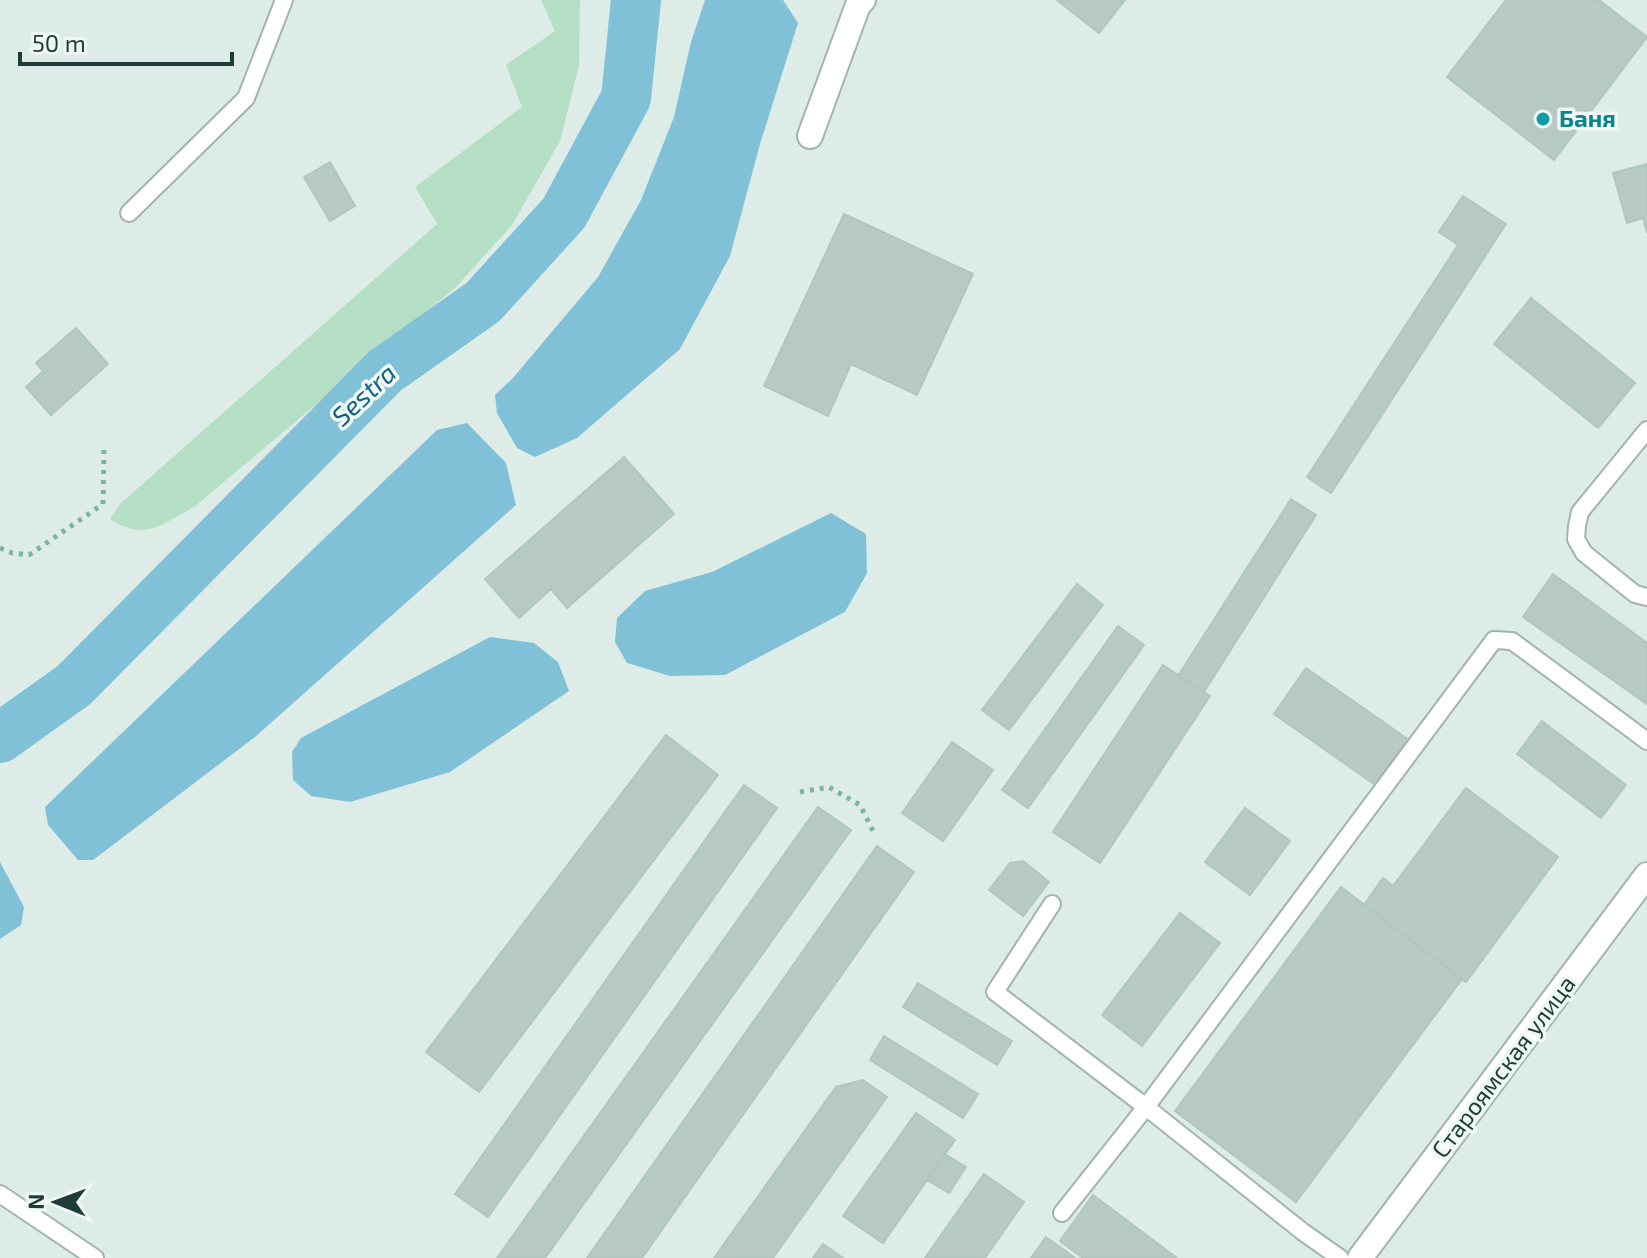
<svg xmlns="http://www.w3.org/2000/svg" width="1647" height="1258" font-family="'Exo 2',sans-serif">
<rect width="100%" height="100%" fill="#deece7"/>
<path fill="#b5dfc4" d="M 541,0 L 580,0 L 579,65 L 560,141 L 512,225 L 457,286 L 194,507 C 162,524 145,542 110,519 L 120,504 L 437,224 L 415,187 L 522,107 L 506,65 L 555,31 Z"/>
<path fill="#80c1d7" d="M 705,0 L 783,0 L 798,23 L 760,144 L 730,256 L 680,349 L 577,438 L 535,457 L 517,448 L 497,413 L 495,395 L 513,378 L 598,277 L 641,200 L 674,117 L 691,42 Z
M 467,423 L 506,463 L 516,505 L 255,737 L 93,860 L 78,860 L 48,825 L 45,807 L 437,430 Z
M 831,513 L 866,534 L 867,573 L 845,612 L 725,675 L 670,676 L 627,663 L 615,642 L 617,618 L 645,591 L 712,572 Z
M 490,637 L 534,643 L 558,662 L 569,691 L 450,772 L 350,802 L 311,796 L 293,780 L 292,752 L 301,738 Z
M 0,862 L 24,907 L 21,925 L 0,939 Z"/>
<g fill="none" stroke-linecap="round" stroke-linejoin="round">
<path stroke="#80c1d7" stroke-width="50" d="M 0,738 L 74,685 L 385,371 L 483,302 L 564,213 L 626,98 L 636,0"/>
</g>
<path fill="#b6cac3" stroke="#b0c6bf" stroke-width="2" d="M 1057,0 L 1125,0 L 1099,33 Z
M 1506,0 L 1599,0 L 1647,37 L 1554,160 L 1447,77 Z
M 330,162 L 355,206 L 330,221 L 304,177 Z
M 1647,164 L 1647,233 L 1643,218 L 1627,223 L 1613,173 Z
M 1463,196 L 1506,224 L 1331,493 L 1307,477 L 1458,245 L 1439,232 Z
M 844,214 L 973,274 L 917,395 L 851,364 L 828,416 L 764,386 Z
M 1531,298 L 1635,383 L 1598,428 L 1494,344 Z
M 76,328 L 108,364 L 51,415 L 26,387 L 43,371 L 36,363 Z
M 624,457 L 674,514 L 567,608 L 551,589 L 519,618 L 485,579 Z
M 1291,499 L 1316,515 L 1204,692 L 1178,676 Z
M 1553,574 L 1647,643 L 1647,704 L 1523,617 Z
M 1077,584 L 1103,605 L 1009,730 L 982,710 Z
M 1118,626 L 1144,645 L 1028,808 L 1002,790 Z
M 1163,665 L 1210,696 L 1100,863 L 1053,832 Z
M 1306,668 L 1409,740 L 1377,786 L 1274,714 Z
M 1542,721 L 1626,785 L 1601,818 L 1517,754 Z
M 666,735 L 718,775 L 479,1092 L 426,1052 Z
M 952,742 L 993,770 L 943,841 L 902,813 Z
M 744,785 L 777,808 L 488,1217 L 455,1194 Z
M 1466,788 L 1558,857 L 1466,982 L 1364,905 L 1383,878 L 1393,886 Z
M 818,807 L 851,830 L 545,1258 L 497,1258 Z
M 1245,808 L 1290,841 L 1250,895 L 1205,862 Z
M 877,846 L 914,872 L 642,1258 L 587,1258 Z
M 1023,861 L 1049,882 L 1023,916 L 989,890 L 1010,863 Z
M 1341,887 L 1462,979 L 1296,1202 L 1175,1111 Z
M 1180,913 L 1220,943 L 1142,1046 L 1102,1015 Z
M 918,983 L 1012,1041 L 997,1065 L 903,1007 Z
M 884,1036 L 978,1094 L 963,1118 L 870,1060 Z
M 863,1080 L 887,1097 L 773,1258 L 714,1258 L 836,1087 Z
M 916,1113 L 955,1140 L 883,1243 L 843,1216 Z
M 945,1154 L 966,1167 L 949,1193 L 927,1180 Z
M 984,1174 L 1024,1202 L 985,1258 L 925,1258 Z
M 1093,1195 L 1177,1258 L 1083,1258 L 1060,1241 Z
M 1046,1237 L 1075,1258 L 1031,1258 Z
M 823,1244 L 843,1258 L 813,1258 Z"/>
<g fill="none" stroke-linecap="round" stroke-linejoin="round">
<defs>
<path id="service" d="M 129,213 L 246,98 L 284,0
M 1647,430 L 1580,512 L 1577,526 L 1576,539 L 1584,553 L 1635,594 L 1647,597
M 1052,904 L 995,992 L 1146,1107 L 1062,1213
M 0,1194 L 95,1258
M 1340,1258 L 1303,1232 L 1146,1107 L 1494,640 L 1512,641 L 1647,741"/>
<path id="minor" d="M 810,136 L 858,5 L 863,0"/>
<path id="tertiary" d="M 1360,1258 L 1647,875"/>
</defs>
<use href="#service" stroke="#a1b4af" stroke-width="20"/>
<use href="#minor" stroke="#a1b4af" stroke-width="28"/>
<use href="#tertiary" stroke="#a1b4af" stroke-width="28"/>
<path stroke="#7bb3a7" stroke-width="5" stroke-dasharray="4 6" stroke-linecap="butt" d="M 0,548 L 12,553 L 29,555 L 103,504 L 104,450
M 800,792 L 829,787 L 860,805 L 873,831"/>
<use href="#service" stroke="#fff" stroke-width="16"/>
<use href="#minor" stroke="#fff" stroke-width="24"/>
<use href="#tertiary" stroke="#fff" stroke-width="24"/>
</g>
<circle fill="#0f9aa8" stroke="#eff8f4" stroke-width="3" cx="1543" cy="119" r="8"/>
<g text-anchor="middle" stroke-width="7" stroke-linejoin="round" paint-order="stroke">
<g font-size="24" font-weight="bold" fill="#0d838f" stroke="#eff8f4" text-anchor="start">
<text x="1559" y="127">Баня</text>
</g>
<g font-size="24" fill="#1e3d38" stroke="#eff8f4">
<text transform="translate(1504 1067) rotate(-53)" y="8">Староямская улица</text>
</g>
<g font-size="26" font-style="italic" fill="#12627f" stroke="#eff8f4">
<text transform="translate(364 395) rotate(-43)" y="9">Sestra</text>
</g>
</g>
<g transform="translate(56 1202) rotate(271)" stroke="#eff8f4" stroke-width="6" paint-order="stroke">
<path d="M0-6L14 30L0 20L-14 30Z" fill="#1e3d38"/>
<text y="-12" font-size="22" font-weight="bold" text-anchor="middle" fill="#1e3d38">N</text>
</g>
<path d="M20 52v12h212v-12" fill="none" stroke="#1e3d38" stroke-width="4"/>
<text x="32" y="52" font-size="24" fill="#1e3d38" stroke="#eff8f4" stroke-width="6" paint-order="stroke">50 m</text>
</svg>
